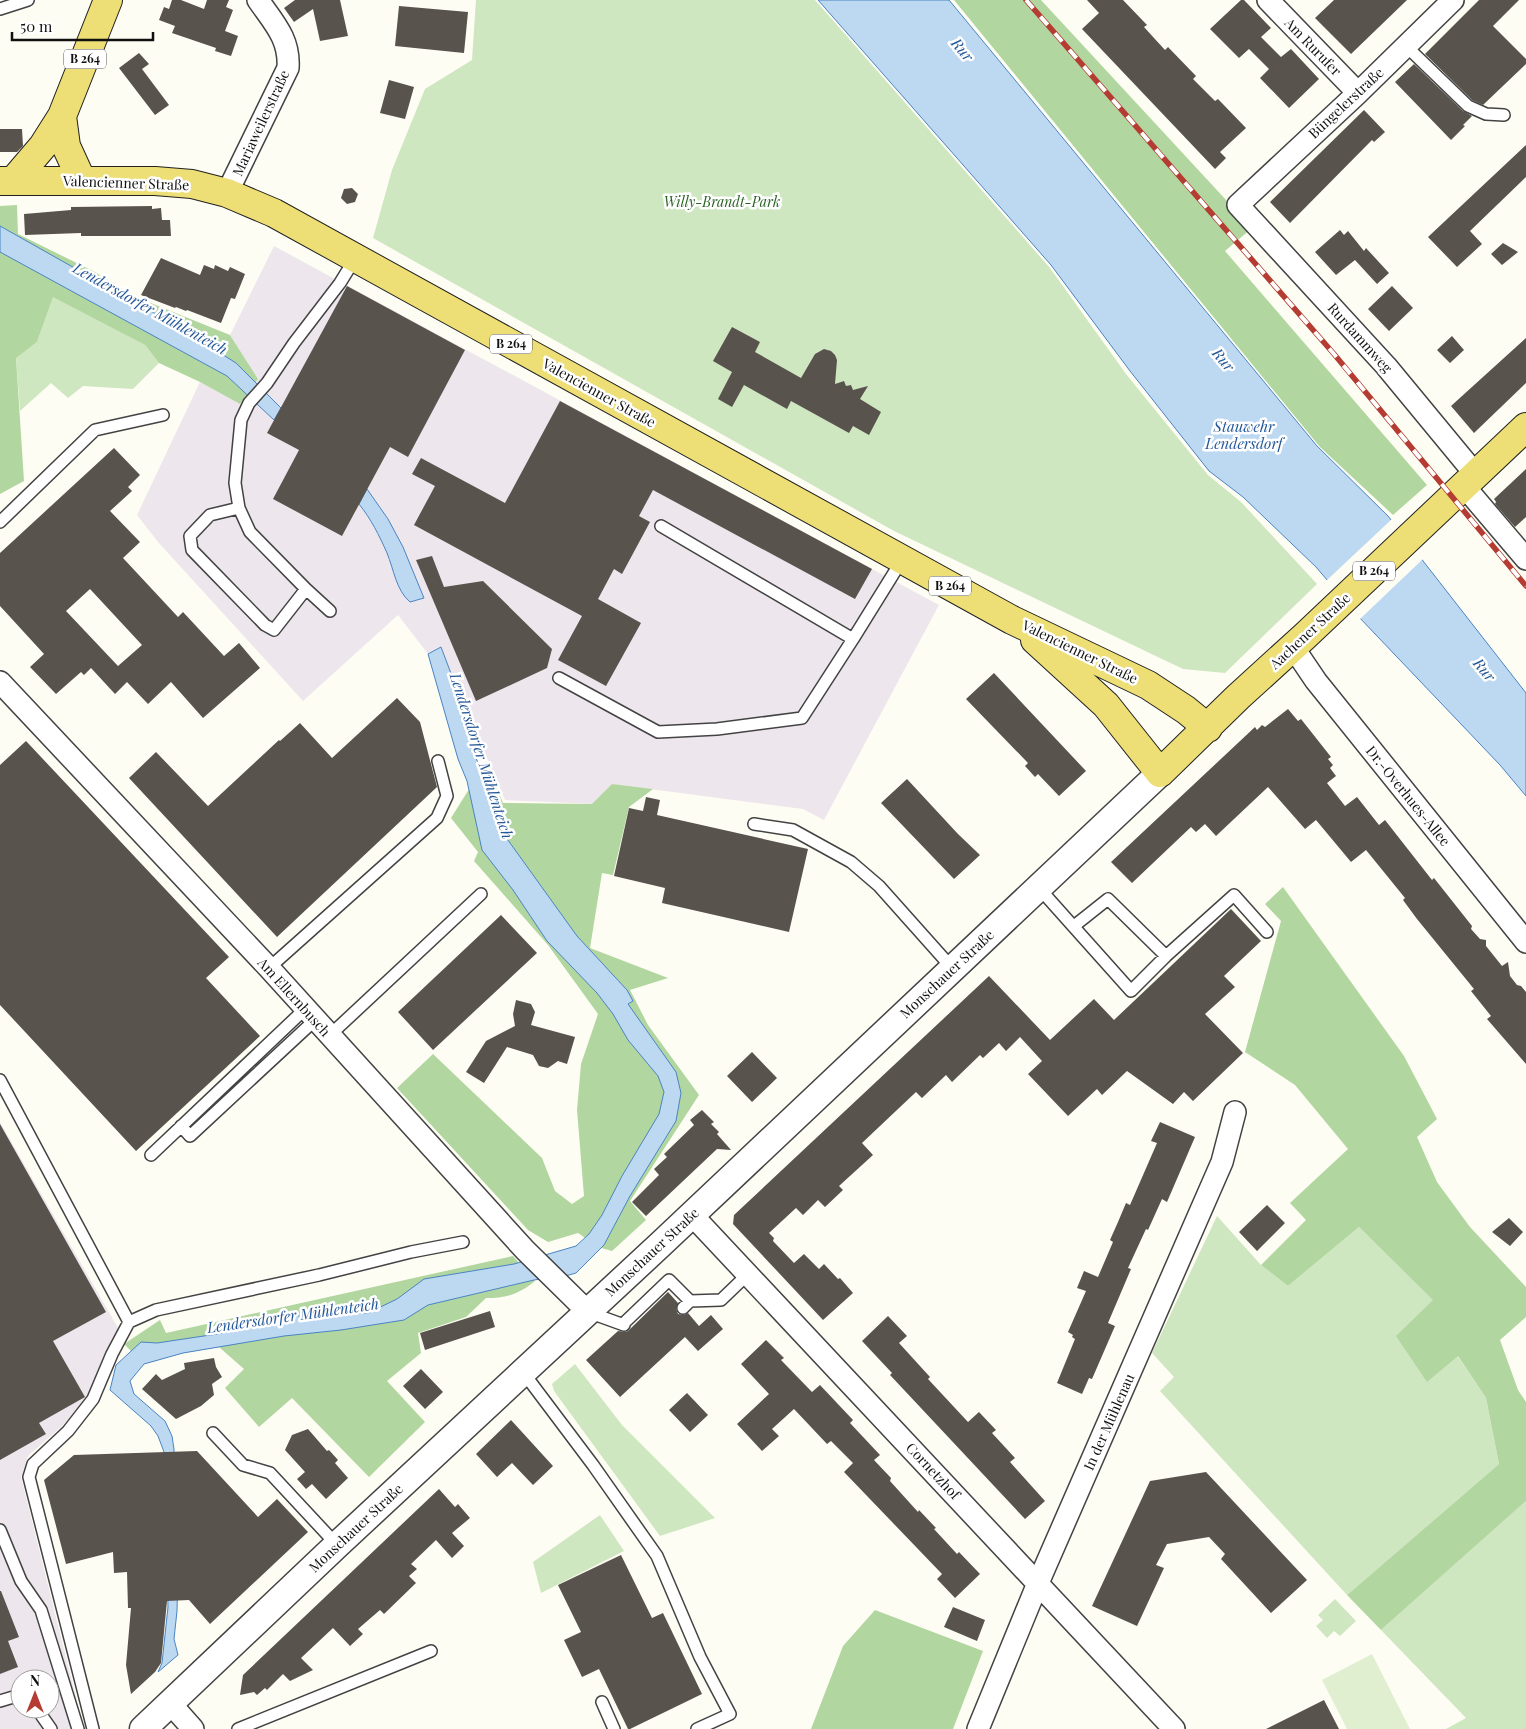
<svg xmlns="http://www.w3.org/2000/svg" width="1526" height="1729" font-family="'Playfair Display',serif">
<rect width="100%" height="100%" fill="#fefdf4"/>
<path fill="#eee6ed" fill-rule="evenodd" d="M 274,246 L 939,605 L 824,820 L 803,809 L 612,784 L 593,804 L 505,800 L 455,684 L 441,648 L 428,654 L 398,615 L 303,701 L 158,542 L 137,515 L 200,382 L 239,403 L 258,379 L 230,335 Z
M 0,1122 L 118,1328 L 109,1354 L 87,1398 L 61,1427 L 28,1456 L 21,1477 L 84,1729 L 0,1729 ZM 20,1679 L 50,1679 L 50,1709 L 20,1709 Z"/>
<path fill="#cfe7c0" d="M 476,0 L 815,0 L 1050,268 L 1126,374 L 1208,475 L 1241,502 L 1317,584 L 1225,673 L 1183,669 L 894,531 L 373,238 L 392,170 L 425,89 L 472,60 Z
M 53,296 L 145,345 L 159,363 L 133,389 L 83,386 L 68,398 L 51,383 L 20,411 L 16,357 L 37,342 Z
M 1217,1216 L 1261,1265 L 1288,1286 L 1359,1227 L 1434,1300 L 1457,1355 L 1486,1398 L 1499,1464 L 1347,1595 L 1160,1391 L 1174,1377 L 1152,1353 Z
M 575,1364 L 622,1425 L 715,1518 L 660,1536 L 554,1391 L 552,1384 Z
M 1526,1501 L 1526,1729 L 1446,1729 L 1466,1718 L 1381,1630 Z
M 600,1515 L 624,1551 L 541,1593 L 533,1562 Z
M 1335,1599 L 1356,1621 L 1340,1636 L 1334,1631 L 1327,1638 L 1316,1626 L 1323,1620 L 1318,1615 Z"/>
<path fill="#b2d6a0" d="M 954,0 L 1041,0 L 1252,228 L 1225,251 L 1427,485 L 1393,515 L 1320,447 Z
M 17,205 L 18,234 L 95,272 L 136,297 L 230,335 L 258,379 L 240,404 L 200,382 L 159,363 L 145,345 L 53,297 L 37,342 L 16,358 L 24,481 L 0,494 L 0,206 Z
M 486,762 L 503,803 L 592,804 L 612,784 L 653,789 L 629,807 L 613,875 L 602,873 L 590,948 L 668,978 L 630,990 L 648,1025 L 699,1095 L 630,1201 L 646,1220 L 612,1251 L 598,1247 L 578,1233 L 548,1242 L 528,1230 L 397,1088 L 433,1054 L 542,1158 L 555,1191 L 572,1204 L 584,1196 L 577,1110 L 581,1064 L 598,1014 L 548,945 L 474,861 L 478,852 L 451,818 Z
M 1283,887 L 1404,1056 L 1437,1119 L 1417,1137 L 1437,1182 L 1470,1227 L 1526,1287 L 1526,1317 L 1500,1340 L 1518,1390 L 1526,1402 L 1526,1501 L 1381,1630 L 1347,1595 L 1499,1464 L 1486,1398 L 1458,1356 L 1427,1382 L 1396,1336 L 1433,1300 L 1359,1227 L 1288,1286 L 1261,1265 L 1306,1220 L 1290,1203 L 1348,1149 L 1295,1085 L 1245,1052 L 1281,921 L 1265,904 Z
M 513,1256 L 535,1281 C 519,1294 507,1298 486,1298 L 466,1317 L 418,1333 L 421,1353 L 387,1381 L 425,1422 L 369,1477 L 292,1398 L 259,1427 L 225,1388 L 244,1369 L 219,1347 L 183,1353 L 144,1364 L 124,1344 L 160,1320 L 166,1333 Z
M 875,1610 L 983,1651 L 953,1729 L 811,1729 L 843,1646 Z"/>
<path fill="#e1efd1" d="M 1372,1654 L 1410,1729 L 1347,1729 L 1322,1680 Z"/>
<path fill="#bdd8f1" stroke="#4a84c2" d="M 818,0 L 949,0 L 1317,446 L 1388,516 L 1526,693 L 1526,796 L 1500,765 L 1357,615 L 1316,567 L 1243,497 L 1209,471 L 1130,371 L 1051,265 Z
M 0,226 L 181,328 L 236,363 L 281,408 L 274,420 L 227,376 L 0,252 Z
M 367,489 L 388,519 L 403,547 L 424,598 L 410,602 C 396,590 394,570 387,553 C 379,535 371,519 359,504 Z
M 441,647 L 455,684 L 473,753 L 484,773 L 505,836 L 577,936 L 627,990 L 633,1001 L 628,1004 L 676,1072 L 681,1093 L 676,1121 L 630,1196 L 604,1245 L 576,1273 L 569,1275 L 534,1280 L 428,1305 L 404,1320 L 341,1330 L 284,1336 L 183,1353 L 144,1364 L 130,1381 L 134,1394 L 165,1421 L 172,1436 L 174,1449 L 174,1516 L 178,1569 L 177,1611 L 174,1639 L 178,1655 L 158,1672 L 162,1663 L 168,1607 L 164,1452 L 158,1436 L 151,1426 L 110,1390 L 116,1365 L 141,1342 L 157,1343 L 217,1334 L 297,1316 L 368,1313 L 397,1299 L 424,1279 L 514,1264 L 576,1246 L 589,1234 L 602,1215 L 622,1176 L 659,1114 L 664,1092 L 658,1076 L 628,1040 L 613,1014 L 597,993 L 547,941 L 513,890 L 482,850 L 467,781 L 458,759 L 428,654 Z"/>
<path fill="#fefdf4" d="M 1393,518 L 1423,559 L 1359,620 L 1326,581 Z"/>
<path fill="#58534d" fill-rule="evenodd" d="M 172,0 L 181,0 L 204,9 L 207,0 L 229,0 L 226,7 L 233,10 L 225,31 L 238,36 L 231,56 L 215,51 L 216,48 L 172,33 L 175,26 L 159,20 L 164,7 L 169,9 Z
M 295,0 L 340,0 L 348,36 L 320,41 L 313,9 L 294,22 L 284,8 Z
M 1087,0 L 1123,0 L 1147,25 L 1144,27 L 1154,38 L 1165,50 L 1168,47 L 1196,76 L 1193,79 L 1215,101 L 1218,99 L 1246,128 L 1220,152 L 1226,158 L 1215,169 L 1082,29 L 1099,13 Z
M 1241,0 L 1244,0 L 1271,28 L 1261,37 L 1281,57 L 1291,49 L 1319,79 L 1289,108 L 1260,78 L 1269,69 L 1249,49 L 1239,58 L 1210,29 Z
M 1334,0 L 1407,0 L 1351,54 L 1315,18 Z
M 1479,0 L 1519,0 L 1493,26 L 1526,59 L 1526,64 L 1483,105 L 1472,100 L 1425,54 Z
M 399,6 L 468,12 L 464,53 L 395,46 Z
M 139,53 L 149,64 L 142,69 L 169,105 L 155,115 L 119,68 Z
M 1414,64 L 1463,111 L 1472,116 L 1463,125 L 1465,126 L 1451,140 L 1395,82 Z
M 389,80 L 414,87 L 405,119 L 380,113 Z
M 1364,110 L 1385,132 L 1374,142 L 1372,140 L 1290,223 L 1270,202 Z
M 0,129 L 22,129 L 23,146 L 17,152 L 0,152 Z
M 1526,145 L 1526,177 L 1470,231 L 1482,244 L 1457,267 L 1428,237 Z
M 352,188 L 358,194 L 355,202 L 347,204 L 341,198 L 344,189 Z
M 152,206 L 152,209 L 161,208 L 162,220 L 170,220 L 171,236 L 81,236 L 81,233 L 25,235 L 24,214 L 71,210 L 71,207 Z
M 1340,230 L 1344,235 L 1348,231 L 1364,251 L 1366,248 L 1389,273 L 1377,284 L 1355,260 L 1336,275 L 1315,252 Z
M 1503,243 L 1518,252 L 1502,265 L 1491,254 Z
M 161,258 L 200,275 L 204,265 L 214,269 L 215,265 L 228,271 L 230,267 L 245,274 L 235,299 L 231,298 L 221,323 L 187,310 L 186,311 L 176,307 L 175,308 L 141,295 Z
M 347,286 L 465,350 L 408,457 L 390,447 L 342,536 L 273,499 L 299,450 L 267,433 Z
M 1392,286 L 1413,308 L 1389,331 L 1368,309 Z
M 732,327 L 760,342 L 755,352 L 801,378 L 815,354 L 824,349 L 831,351 L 835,355 L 837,360 L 835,384 L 844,381 L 846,386 L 851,385 L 853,390 L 868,386 L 860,399 L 881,412 L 869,435 L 853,426 L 849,433 L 791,401 L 787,409 L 744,385 L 732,407 L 718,399 L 732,372 L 713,361 Z
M 1452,336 L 1464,350 L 1450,363 L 1437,350 Z
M 1526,338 L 1526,383 L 1474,433 L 1451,406 Z
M 560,401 L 872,569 L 855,599 L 653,490 L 639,516 L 650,522 L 622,574 L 614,569 L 598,599 L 641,623 L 606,686 L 558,660 L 582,616 L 414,525 L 435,486 L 412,474 L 421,458 L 505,503 Z
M 114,448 L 140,475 L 128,487 L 132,491 L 110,511 L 140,542 L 123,558 L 178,617 L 183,612 L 224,656 L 239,643 L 260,668 L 203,718 L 171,682 L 148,704 L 127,682 L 115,694 L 91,668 L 84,675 L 81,672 L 56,694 L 30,667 L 44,654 L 0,606 L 0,553 ZM 90,589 L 142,645 L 118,666 L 66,611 Z
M 1526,469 L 1526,517 L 1515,527 L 1495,504 L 1496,502 L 1494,499 Z
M 432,556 L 444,587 L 483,581 L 552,649 L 547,668 L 476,701 L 416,560 Z
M 994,673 L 1086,771 L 1059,796 L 1038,774 L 1035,777 L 1025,766 L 1028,763 L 966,699 Z
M 397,698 L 420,722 L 437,787 L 277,937 L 129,778 L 156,752 L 208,806 L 279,740 L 280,741 L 300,723 L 332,758 Z
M 1288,709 L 1298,721 L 1301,719 L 1331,757 L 1328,759 L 1333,765 L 1330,768 L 1336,776 L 1327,783 L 1345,806 L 1357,797 L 1379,825 L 1385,820 L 1432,880 L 1434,878 L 1472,926 L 1471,929 L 1480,939 L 1486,940 L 1486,946 L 1502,966 L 1508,962 L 1510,976 L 1517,985 L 1521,986 L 1526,992 L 1526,1064 L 1487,1019 L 1491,1016 L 1471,991 L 1474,989 L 1417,919 L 1403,900 L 1405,898 L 1366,850 L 1351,862 L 1316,820 L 1305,829 L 1268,787 L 1216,836 L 1205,824 L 1196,832 L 1191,827 L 1132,883 L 1111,862 L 1255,727 L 1257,730 L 1262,725 L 1265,727 Z
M 26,741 L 229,957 L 206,978 L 260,1036 L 136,1151 L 0,1005 L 0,765 Z
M 907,779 L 958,834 L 980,855 L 954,879 L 881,803 Z
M 646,797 L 660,800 L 657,815 L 808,849 L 789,932 L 662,903 L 665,888 L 614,876 L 629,808 L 643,811 Z
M 1231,909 L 1261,941 L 1224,976 L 1235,987 L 1205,1014 L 1243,1053 L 1193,1101 L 1184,1092 L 1173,1104 L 1127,1071 L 1102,1095 L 1097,1089 L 1068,1116 L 1028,1074 L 1042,1061 L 1020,1037 L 1006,1051 L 999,1043 L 983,1058 L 980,1055 L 952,1082 L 946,1075 L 922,1098 L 916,1092 L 862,1143 L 873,1155 L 839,1186 L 843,1190 L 825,1207 L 818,1200 L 803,1215 L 796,1208 L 769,1233 L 774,1238 L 773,1241 L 794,1263 L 804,1254 L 819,1269 L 824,1264 L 838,1279 L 840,1278 L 853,1293 L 823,1320 L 733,1224 L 734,1215 L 989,976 L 1050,1040 L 1094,999 L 1114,1020 Z
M 501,915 L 537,953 L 433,1050 L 398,1012 Z
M 516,1000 L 531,1004 L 535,1012 L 531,1025 L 575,1037 L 567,1064 L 558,1061 L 548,1068 L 539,1066 L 533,1055 L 507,1047 L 484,1083 L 466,1072 L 486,1041 L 515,1026 L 513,1014 Z
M 752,1052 L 777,1078 L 752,1102 L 727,1076 Z
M 702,1110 L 714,1122 L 711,1124 L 719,1132 L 717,1134 L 731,1150 L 717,1149 L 646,1216 L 632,1202 L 659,1175 L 654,1169 L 667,1157 L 664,1154 L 694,1125 L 690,1120 Z
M 1160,1122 L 1195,1137 L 1167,1202 L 1162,1199 L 1148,1230 L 1146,1229 L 1128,1268 L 1131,1269 L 1108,1323 L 1115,1326 L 1092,1379 L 1089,1378 L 1082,1394 L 1057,1383 L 1075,1339 L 1072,1337 L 1073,1335 L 1068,1332 L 1086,1291 L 1077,1288 L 1084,1271 L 1098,1277 L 1113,1242 L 1110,1240 L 1118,1222 L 1126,1203 L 1130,1205 L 1157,1143 L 1151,1141 Z
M 0,1124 L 106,1312 L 53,1341 L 85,1397 L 39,1423 L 46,1434 L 0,1460 Z
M 1267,1205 L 1285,1223 L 1257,1251 L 1239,1232 Z
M 1509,1218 L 1523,1232 L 1510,1246 L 1492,1232 Z
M 668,1292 L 678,1303 L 676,1309 L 678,1314 L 684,1315 L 688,1313 L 699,1326 L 711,1315 L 723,1329 L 698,1351 L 685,1337 L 620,1397 L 586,1360 L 618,1331 L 625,1332 L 628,1331 Z
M 490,1311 L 495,1327 L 425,1350 L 420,1333 Z
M 888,1316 L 907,1336 L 899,1343 L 930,1377 L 928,1379 L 968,1422 L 979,1412 L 996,1430 L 992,1433 L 1015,1458 L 1010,1462 L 1045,1501 L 1025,1519 L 890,1375 L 892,1373 L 862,1341 Z
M 766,1340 L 784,1358 L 781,1360 L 812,1392 L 820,1385 L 853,1420 L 850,1423 L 880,1455 L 874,1460 L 891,1478 L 890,1481 L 918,1512 L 919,1510 L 936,1528 L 934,1529 L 957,1554 L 959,1552 L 980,1574 L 955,1598 L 937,1579 L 942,1574 L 844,1472 L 853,1463 L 831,1441 L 827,1444 L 794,1409 L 772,1429 L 779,1436 L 762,1451 L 737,1424 L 769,1394 L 741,1364 Z
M 214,1358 L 216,1367 L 222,1377 L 212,1384 L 214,1395 L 201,1406 L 176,1419 L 142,1389 L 156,1374 L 162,1380 L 185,1369 L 184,1363 Z
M 421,1369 L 443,1392 L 425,1409 L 403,1386 Z
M 687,1393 L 708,1415 L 690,1432 L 669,1410 Z
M 511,1420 L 553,1466 L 533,1485 L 512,1463 L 497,1477 L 476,1454 Z
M 308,1429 L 327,1451 L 329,1450 L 338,1460 L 335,1463 L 348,1478 L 326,1499 L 312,1484 L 306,1489 L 297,1479 L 305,1472 L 285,1450 L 292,1435 Z
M 197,1451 L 258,1517 L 277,1499 L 308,1532 L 210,1624 L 189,1600 L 167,1601 L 161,1663 L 155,1672 L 131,1694 L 126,1665 L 131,1608 L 128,1608 L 127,1572 L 114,1573 L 113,1552 L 66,1564 L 44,1480 L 74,1455 Z
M 1206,1472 L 1307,1580 L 1271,1613 L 1221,1559 L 1225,1554 L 1209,1537 L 1167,1544 L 1156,1565 L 1164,1568 L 1137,1626 L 1092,1606 L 1150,1481 Z
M 439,1489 L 455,1507 L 458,1504 L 470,1518 L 452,1533 L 464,1546 L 452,1558 L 436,1540 L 411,1564 L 417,1569 L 409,1576 L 416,1583 L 384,1614 L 380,1610 L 358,1629 L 363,1634 L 350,1646 L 333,1628 L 301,1658 L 313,1670 L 290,1681 L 283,1674 L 267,1690 L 265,1688 L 257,1695 L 254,1692 L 240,1695 L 243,1675 Z
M 621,1555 L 652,1618 L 663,1613 L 702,1694 L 630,1729 L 628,1729 L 599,1669 L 582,1677 L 564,1640 L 581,1632 L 558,1585 Z
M 0,1591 L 1,1591 L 19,1637 L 8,1641 L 18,1667 L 0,1674 Z
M 953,1607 L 985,1620 L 977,1641 L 944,1627 Z
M 1324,1700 L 1339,1729 L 1266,1729 Z"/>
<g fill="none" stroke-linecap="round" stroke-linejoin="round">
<defs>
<path id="service" d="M 0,9 L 28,0
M 1406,46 L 1468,106 L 1486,114 L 1504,115
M 239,508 L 210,515 L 190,536 L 192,550 L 265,625 L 274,630 L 306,589
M 0,522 L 95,430 L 163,415
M 661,526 L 853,639 L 902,560
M 330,611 L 306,589 L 250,532 L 239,508 L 235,483 L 241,420 L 249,403 L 267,383 L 294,343 L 340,283 L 356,257
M 559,678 L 658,732 L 717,729 L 802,718 L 853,639
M 754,824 L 793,830 L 851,862 L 879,886 L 953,969
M 1039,888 L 1131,991 L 1166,956 L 1234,895 L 1267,932
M 1074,926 L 1108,899 L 1166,956
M 269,968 L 437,818 L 447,796 L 438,761
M 329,1036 L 481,894
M 0,1080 L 129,1322
M 181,1126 L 190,1136 L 315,1020
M 151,1155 L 305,1009
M 683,1308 L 690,1301 L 721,1300 L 747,1275
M 588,1312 L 624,1325
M 623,1324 L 669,1280 L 690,1301
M 523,1372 L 593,1465 L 657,1556 L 700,1657 L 730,1714 L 697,1729
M 213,1433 L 243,1465 L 270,1473 L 337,1545
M 0,1530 L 21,1581 L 41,1610 L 78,1729
M 0,1701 L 20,1695
M 602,1702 L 614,1729
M 37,1709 L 51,1729
M 93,1729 L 29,1477 L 33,1464 L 68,1431 L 93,1399 L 112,1354 L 129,1322 L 156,1310 L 319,1275 L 411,1252 L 463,1242
M 238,1729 L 431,1651"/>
<path id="minor" d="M 1268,0 L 1358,93
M 1453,0 L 1358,93 L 1238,205 L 1386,366 L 1476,475
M 227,193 L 288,68 C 290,39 274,23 258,0
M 1464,486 L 1526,559
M 1293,647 L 1316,681 L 1526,942
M 0,682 L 269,968 L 525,1250 L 588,1312
M 692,1215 L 1174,1729
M 170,1703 L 193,1729
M 978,1729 L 1038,1583 L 1222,1162 L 1235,1112"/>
<path id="tertiary" d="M 143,1729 L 337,1545 L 663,1242 L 1160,773"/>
<path id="primary" d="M 14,180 L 43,146 L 62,116
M 0,181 L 155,181 L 192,184 L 227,193 L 274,213 L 1012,620 L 1148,685 L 1186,710 L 1208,728
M 82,181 L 66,146 L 62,116 L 108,0
M 1035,640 L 1106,705 L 1160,773 L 1238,697 L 1305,636 L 1526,427"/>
</defs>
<use href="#service" stroke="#434343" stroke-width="14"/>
<use href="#minor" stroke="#434343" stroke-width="24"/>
<use href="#tertiary" stroke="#434343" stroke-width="29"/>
<use href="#primary" stroke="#212121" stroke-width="30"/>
<use href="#service" stroke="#fff" stroke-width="11"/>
<use href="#minor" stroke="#fff" stroke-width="21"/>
<use href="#tertiary" stroke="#fff" stroke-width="26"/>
<use href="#primary" stroke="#edde75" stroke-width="28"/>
<defs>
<path id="rail" d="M 1026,0 L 1334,354 L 1526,586"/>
</defs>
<use href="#rail" stroke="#b53c33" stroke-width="5.5"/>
<use href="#rail" stroke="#fff" stroke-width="4" stroke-dasharray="11" stroke-linecap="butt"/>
</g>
<g text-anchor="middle" stroke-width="5" stroke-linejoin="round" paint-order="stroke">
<g fill="#fff" stroke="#585858" stroke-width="1">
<rect x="64" y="49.5" width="42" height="19" rx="4"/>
<rect x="490" y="334.5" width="42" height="19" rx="4"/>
<rect x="1353" y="561.5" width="42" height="19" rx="4"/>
<rect x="929" y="576.5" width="42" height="19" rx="4"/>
</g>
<g font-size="12" font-weight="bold" fill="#101010">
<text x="85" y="63">B 264</text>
<text x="511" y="348">B 264</text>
<text x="1374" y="575">B 264</text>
<text x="950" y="590">B 264</text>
</g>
<g font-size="14" fill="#101010" stroke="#fff">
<text transform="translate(1313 47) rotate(46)" y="5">Am Rurufer</text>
<text transform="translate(1346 103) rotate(-43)" y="5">Büngelerstraße</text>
<text transform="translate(261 123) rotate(-65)" y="5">Mariaweilerstraße</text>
<text transform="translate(126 183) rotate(2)" y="5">Valencienner Straße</text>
<text transform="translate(1360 338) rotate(48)" y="5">Rurdammweg</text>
<text transform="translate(599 393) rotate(29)" y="5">Valencienner Straße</text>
<text transform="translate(1310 631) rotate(-43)" y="5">Aachener Straße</text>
<text transform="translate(1080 652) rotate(26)" y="5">Valencienner Straße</text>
<text transform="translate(1408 796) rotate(51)" y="5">Dr.-Overhues-Allee</text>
<text transform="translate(947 974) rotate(-43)" y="5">Monschauer Straße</text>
<text transform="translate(294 997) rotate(48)" y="5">Am Ellernbusch</text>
<text transform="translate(652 1252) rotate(-43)" y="5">Monschauer Straße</text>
<text transform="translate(1109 1422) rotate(-66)" y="5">In der Mühlenau</text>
<text transform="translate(933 1471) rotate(47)" y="5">Cornetzhof</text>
<text transform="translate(356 1528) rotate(-43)" y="5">Monschauer Straße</text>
</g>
<g font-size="14" font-style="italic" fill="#2b6325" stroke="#fff">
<text x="722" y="207">Willy-Brandt-Park</text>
</g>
<g font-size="15" font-style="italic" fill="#235798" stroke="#fff">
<text transform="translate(962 50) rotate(50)" y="5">Rur</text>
<text transform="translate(150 309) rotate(29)" y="5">Lendersdorfer Mühlenteich</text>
<text transform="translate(1223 360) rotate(50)" y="5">Rur</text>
<text x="1244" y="432">Stauwehr<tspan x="1244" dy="17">Lendersdorf</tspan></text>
<text transform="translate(1484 670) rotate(50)" y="5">Rur</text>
<text transform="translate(481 756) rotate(72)" y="5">Lendersdorfer Mühlenteich</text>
<text transform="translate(293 1316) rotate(-8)" y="5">Lendersdorfer Mühlenteich</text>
</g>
</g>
<g transform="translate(35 1694)"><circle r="24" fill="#ffffff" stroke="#9f9f9f"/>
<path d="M0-4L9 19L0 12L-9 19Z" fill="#b53c33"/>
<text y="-8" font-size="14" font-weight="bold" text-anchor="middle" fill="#101010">N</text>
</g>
<path d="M12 32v8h141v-8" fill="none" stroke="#101010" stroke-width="2.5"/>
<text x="20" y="32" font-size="15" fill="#101010" stroke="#ffffff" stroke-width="4" paint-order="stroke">50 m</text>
</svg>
